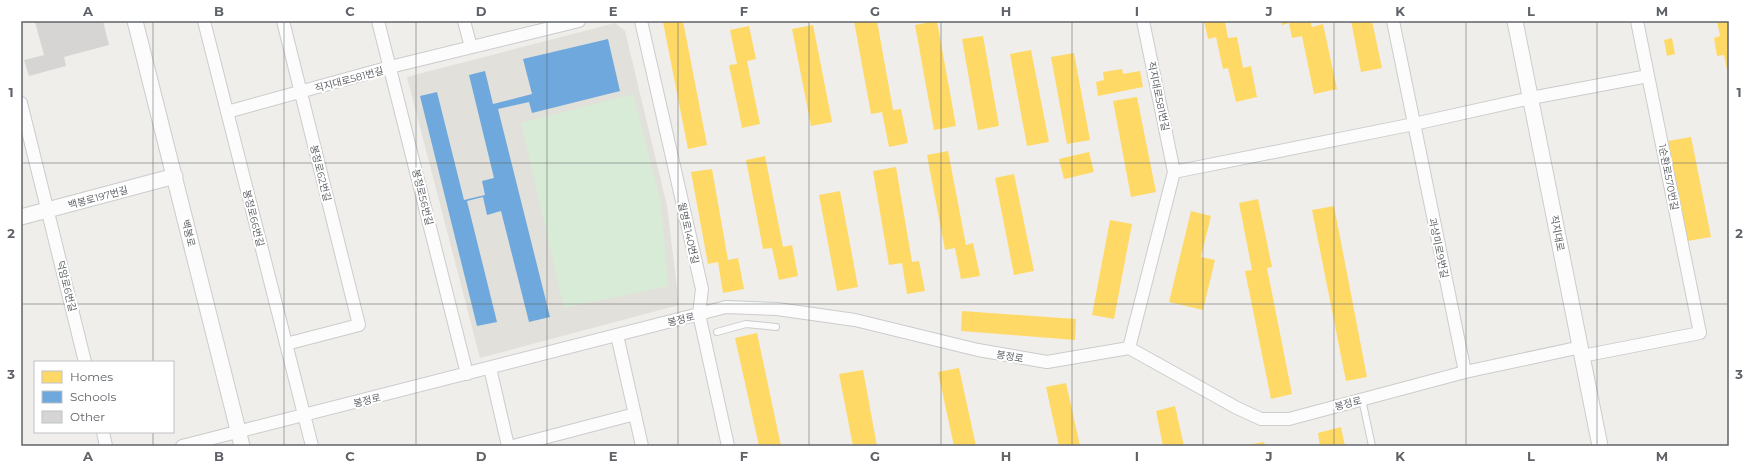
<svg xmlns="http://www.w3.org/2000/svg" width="1750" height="467" font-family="Montserrat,'Noto Sans KR',sans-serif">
<rect width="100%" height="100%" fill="#efeeea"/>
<path fill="#e2e0da" d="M 615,23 L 625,31 L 667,206 L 679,305 L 480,358 L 407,77 Z"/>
<path fill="#d8ebd6" d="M 633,94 L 661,202 L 668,286 L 564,308 L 521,123 Z"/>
<path fill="#ffd966" d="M 670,21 L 683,21 L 707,145 L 688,149 L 663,22 Z
M 854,21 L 877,21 L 893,110 L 901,109 L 908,143 L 889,147 L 882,112 L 871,114 Z
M 937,21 L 956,126 L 934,130 L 915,25 Z
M 1204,21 L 1225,21 L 1228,38 L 1237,37 L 1243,68 L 1251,66 L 1257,97 L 1236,102 L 1228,68 L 1223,69 L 1216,37 L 1208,39 Z
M 1281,21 L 1310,21 L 1312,27 L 1323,24 L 1337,89 L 1314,94 L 1302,36 L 1292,38 L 1289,23 L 1282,25 Z
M 1351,21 L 1372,21 L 1382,68 L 1361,72 Z
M 1717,21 L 1729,21 L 1729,79 L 1724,55 L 1717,56 L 1714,38 L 1720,36 Z
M 813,25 L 832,122 L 811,126 L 792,29 Z
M 749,26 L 756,59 L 747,61 L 760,124 L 742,128 L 729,65 L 737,64 L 730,30 Z
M 983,36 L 999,126 L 978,130 L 962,39 Z
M 1672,38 L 1675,54 L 1667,56 L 1664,40 Z
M 1031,50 L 1049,142 L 1027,146 L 1010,54 Z
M 1074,53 L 1090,140 L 1067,144 L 1051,57 Z
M 1122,69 L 1123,74 L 1140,71 L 1143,87 L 1098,96 L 1096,82 L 1104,80 L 1103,72 Z
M 1137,97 L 1156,192 L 1131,197 L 1113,101 Z
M 1691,137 L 1711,237 L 1688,241 L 1668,141 Z
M 948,151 L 966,245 L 973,243 L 980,276 L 961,279 L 955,248 L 945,250 L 927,155 Z
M 1089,152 L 1094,172 L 1064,179 L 1059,159 Z
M 765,156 L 783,247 L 792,245 L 798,276 L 779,280 L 772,248 L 763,249 L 746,160 Z
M 896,167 L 912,262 L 919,261 L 925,291 L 907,294 L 902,263 L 889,265 L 873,171 Z
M 712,169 L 728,260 L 738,258 L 744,289 L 723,293 L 718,262 L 708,264 L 691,172 Z
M 1014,174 L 1034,271 L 1014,275 L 995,178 Z
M 840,191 L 858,287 L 837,291 L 819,195 Z
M 1258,199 L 1272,267 L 1267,268 L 1292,394 L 1271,399 L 1245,271 L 1252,270 L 1239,203 Z
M 1334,206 L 1367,377 L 1346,381 L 1312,210 Z
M 1191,211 L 1211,216 L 1201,257 L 1215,260 L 1203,310 L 1169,302 Z
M 1110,220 L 1132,224 L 1114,319 L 1092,315 Z
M 962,311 L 1076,319 L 1075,340 L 961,331 Z
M 757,333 L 781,446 L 759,446 L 735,338 Z
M 959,368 L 976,446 L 954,446 L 938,372 Z
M 863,370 L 877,446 L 853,446 L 839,374 Z
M 1066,383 L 1080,446 L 1059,446 L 1046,387 Z
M 1175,406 L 1184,446 L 1163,446 L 1156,411 Z
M 1341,427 L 1345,446 L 1320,446 L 1318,433 Z
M 1264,442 L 1265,446 L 1247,446 L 1247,445 Z"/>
<path fill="#6fa8dc" d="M 608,39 L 620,91 L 532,113 L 529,102 L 498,109 L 550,317 L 529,322 L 501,211 L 487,215 L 483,197 L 467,201 L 497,322 L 477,326 L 420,96 L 437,92 L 464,200 L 485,195 L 482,181 L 494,178 L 469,75 L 485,71 L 493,104 L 532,94 L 523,59 Z"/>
<path fill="#d6d5d3" d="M 103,21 L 109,45 L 64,57 L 66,66 L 29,76 L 24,60 L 44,55 L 35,22 Z"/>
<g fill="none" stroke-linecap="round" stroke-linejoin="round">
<defs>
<path id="service" d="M 717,332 L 746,324 L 776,327
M 1362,399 L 1372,446"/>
<path id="minor" d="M 204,21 L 312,446
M 283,21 L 359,325 L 286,344
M 378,21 L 467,374
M 464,21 L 471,47
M 641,21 L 702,289 L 699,314 L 728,446
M 1393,21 L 1465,372
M 21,103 L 85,362
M 227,112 L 390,67 L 579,21
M 1174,172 L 1414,124 L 1531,98 L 1648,76
M 617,335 L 642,446
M 1129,348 L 1174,172 L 1143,21
M 1582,356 L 1700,333 L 1637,21
M 490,368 L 508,446
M 103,432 L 106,446
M 182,446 L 726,307 L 777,309 L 855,320 L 978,350 L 1047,362 L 1129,348 L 1237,408 L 1261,419 L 1289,419 L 1465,372 L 1581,347
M 513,446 L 635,414"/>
<path id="tertiary" d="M 135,21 L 242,446
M 1515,21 L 1600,446
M 21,217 L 175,176"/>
</defs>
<use href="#service" stroke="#cbcccc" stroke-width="8"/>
<use href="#minor" stroke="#cbcccc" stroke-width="14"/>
<use href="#tertiary" stroke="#cbcccc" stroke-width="17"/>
<use href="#service" stroke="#fdfcfc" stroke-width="6"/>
<use href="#minor" stroke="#fdfcfc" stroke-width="12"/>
<use href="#tertiary" stroke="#fdfcfc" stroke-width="15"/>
</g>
<path fill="none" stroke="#5f6368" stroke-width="1" stroke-opacity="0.55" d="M 153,21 L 153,362M 284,21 L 284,446M 416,21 L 416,446M 547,21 L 547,446M 678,21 L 678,446M 809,21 L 809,446M 941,21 L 941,446M 1072,21 L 1072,446M 1203,21 L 1203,446M 1334,21 L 1334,446M 1466,21 L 1466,446M 1597,21 L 1597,446M 21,163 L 1729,163M 21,304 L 1729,304M 153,432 L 153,446"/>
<g text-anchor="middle" stroke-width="4" stroke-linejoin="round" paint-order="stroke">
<g font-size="10" fill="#5f6368" stroke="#fff">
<text transform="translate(349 79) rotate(-15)" y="4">직지대로581번길</text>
<text transform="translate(1159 96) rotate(78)" y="4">직지대로581번길</text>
<text transform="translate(321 173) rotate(76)" y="4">봉정로62번길</text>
<text transform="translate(1669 177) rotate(79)" y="4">1순환로570번길</text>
<text transform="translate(98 197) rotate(-15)" y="4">백봉로197번길</text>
<text transform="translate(423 197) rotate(76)" y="4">봉정로56번길</text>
<text transform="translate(254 218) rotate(76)" y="4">봉정로66번길</text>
<text transform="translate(189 233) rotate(76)" y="4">백봉로</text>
<text transform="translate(689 233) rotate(77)" y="4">월명로140번길</text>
<text transform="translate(1558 233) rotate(79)" y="4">직지대로</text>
<text transform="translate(1439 248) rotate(78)" y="4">과상미로9번길</text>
<text transform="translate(67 286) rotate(76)" y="4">덕암로6번길</text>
<text transform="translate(681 319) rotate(-14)" y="4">봉정로</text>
<text transform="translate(1010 356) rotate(10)" y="4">봉정로</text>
<text transform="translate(367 400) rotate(-14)" y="4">봉정로</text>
<text transform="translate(1348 403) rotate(-15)" y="4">봉정로</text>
</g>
</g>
<rect width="1750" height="467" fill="none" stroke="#ffffff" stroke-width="44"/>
<rect x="34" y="361" width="140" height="72" fill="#ffffff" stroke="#bfc1c3"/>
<rect x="42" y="371" width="20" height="12" fill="#ffd966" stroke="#bfc1c3"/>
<text x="70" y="381" font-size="12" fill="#5f6368">Homes</text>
<rect x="42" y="391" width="20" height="12" fill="#6fa8dc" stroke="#bfc1c3"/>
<text x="70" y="401" font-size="12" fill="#5f6368">Schools</text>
<rect x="42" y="411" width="20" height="12" fill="#d6d5d3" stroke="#bfc1c3"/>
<text x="70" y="421" font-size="12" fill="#5f6368">Other</text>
<rect x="22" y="22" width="1706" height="423" fill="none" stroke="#5f6368" stroke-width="1.5"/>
<g font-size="13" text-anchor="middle" font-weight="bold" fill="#5f6368">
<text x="88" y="16">A</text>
<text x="219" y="16">B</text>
<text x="350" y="16">C</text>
<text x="481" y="16">D</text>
<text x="613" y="16">E</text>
<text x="744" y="16">F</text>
<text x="875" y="16">G</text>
<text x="1006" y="16">H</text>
<text x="1137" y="16">I</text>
<text x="1269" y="16">J</text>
<text x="1400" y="16">K</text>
<text x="1531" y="16">L</text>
<text x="1662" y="16">M</text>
<text x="11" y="97">1</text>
<text x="1739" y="97">1</text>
<text x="11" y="238">2</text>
<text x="1739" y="238">2</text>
<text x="11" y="379">3</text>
<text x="1739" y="379">3</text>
<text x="88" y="461">A</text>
<text x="219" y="461">B</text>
<text x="350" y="461">C</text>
<text x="481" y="461">D</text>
<text x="613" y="461">E</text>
<text x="744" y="461">F</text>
<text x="875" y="461">G</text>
<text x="1006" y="461">H</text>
<text x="1137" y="461">I</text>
<text x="1269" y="461">J</text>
<text x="1400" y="461">K</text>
<text x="1531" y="461">L</text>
<text x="1662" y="461">M</text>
</g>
</svg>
